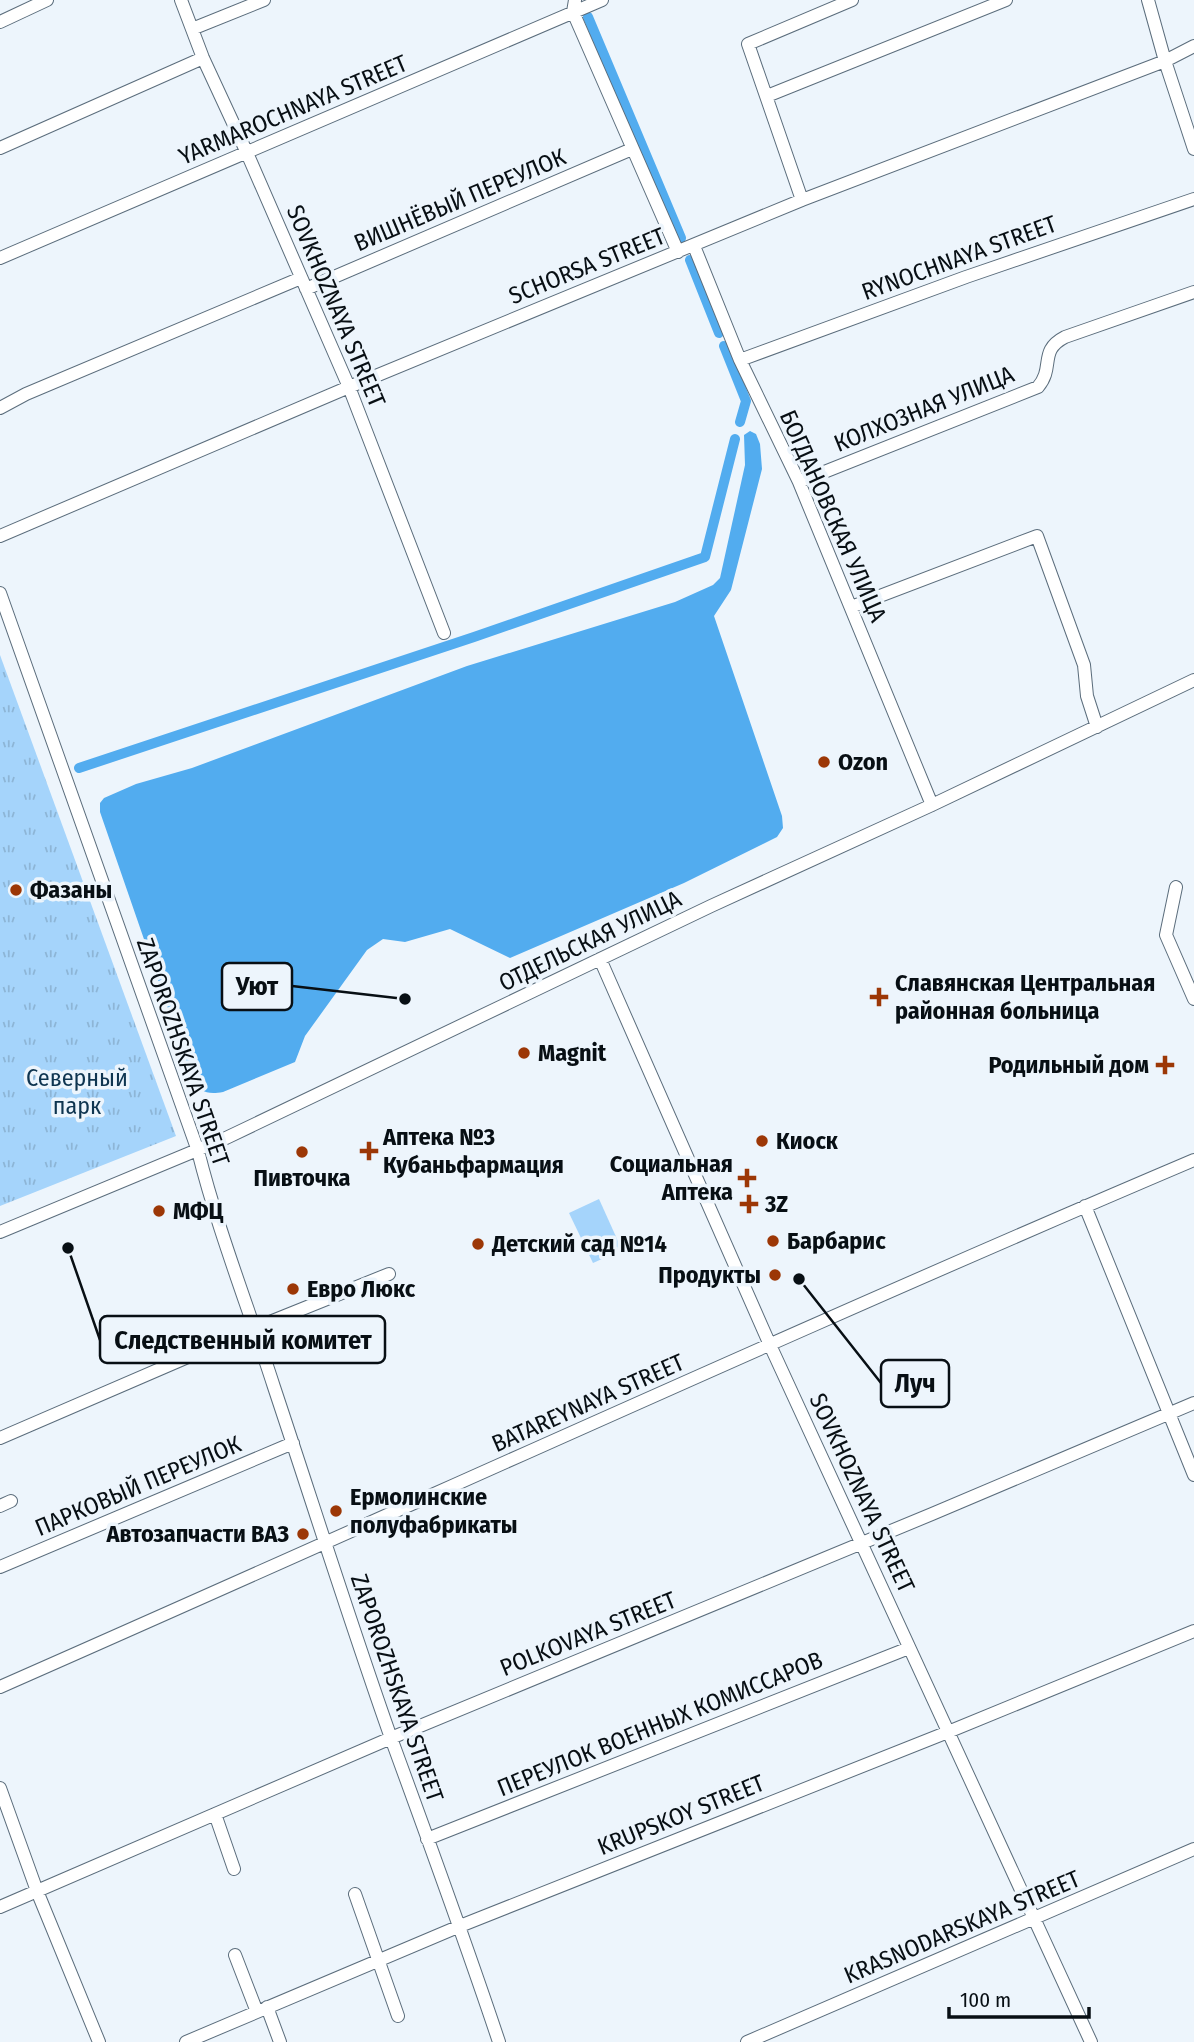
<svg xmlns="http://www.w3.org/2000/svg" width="1194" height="2042" font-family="'Fira Sans Condensed',sans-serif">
<defs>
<pattern id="grass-tufts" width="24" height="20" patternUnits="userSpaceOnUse" patternTransform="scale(1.75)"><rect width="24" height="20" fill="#a5d4fb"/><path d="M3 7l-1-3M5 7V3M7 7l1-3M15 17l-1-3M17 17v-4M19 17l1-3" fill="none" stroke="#8db5d6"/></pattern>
</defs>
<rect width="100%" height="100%" fill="#edf5fc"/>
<path fill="url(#grass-tufts)" d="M 0,655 L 176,1136 L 0,1206 Z"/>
<path fill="#a5d4fb" d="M 599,1199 L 622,1250 L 593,1263 L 569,1213 Z"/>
<path fill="#52acef" d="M 750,431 L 756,434 L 760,444 L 762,469 L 731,590 L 714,616 L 782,816 L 783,828 L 777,837 L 684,883 L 510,958 L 450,929 L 405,942 L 383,939 L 367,950 L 305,1036 L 295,1062 L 223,1092 C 207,1095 200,1092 192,1078 L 100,812 L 100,803 L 104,798 L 136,784 L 192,768 L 467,666 L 675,602 L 713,585 L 720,578 L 745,465 L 744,435 Z"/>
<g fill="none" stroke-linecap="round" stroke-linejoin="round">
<path stroke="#52acef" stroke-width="10" d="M 588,17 L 681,238
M 690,260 L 719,333
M 724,346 L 746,401 L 740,422
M 79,768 L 474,637 L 705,557 L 735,439"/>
<defs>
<path id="minor" d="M 181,0 L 203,58 L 247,153 L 349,387 L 444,633
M 575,0 L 573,12 L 678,252
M 1148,0 L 1165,61 L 1194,149
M 0,22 L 47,0
M 192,29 L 264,0
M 767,96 L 1006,0
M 0,148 L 203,58
M 802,200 L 748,44 L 852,0
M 694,246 L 740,360 L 799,482 L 932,805
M 0,258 L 602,0
M 306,289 L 632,149
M 740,360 L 966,277 L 1194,199
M 0,408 L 26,394 L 301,278
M 799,482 L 1038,387 C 1055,367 1038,351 1065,337 L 1194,292
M 0,536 L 349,387 L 802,200 L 1165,61 L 1194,46
M 0,593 L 198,1151 C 218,1231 249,1309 274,1387 C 313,1504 350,1622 391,1738 C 428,1839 465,1940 499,2042
M 851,607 L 1037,536 L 1084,665 L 1087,696 L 1097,727
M 1176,887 L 1166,935 L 1194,999
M 600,959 L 770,1345 L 1091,2042
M 1085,1206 L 1194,1475
M 0,1232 L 226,1138 L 711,906 L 932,805 L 1194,680
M 0,1438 L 255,1328 L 389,1274
M 0,1506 L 11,1501
M 0,1567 L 293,1443
M 0,1687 C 398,1512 794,1330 1194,1160
M 0,1788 L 37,1891 L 99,2042
M 215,1814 L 234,1869
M 427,1839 L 909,1648
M 355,1894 L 398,2016
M 0,1907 L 391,1738 L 932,1514 L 1194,1403
M 235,1955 L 257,2012
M 267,2007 L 280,2042
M 186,2042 L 460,1926 L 948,1732 L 1194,1631
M 747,2042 L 1194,1849"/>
</defs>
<use href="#minor" stroke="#5b6d7c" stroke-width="14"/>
<use href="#minor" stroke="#fff" stroke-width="12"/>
</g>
<g fill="#9c3706" stroke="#edf5fc" stroke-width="2.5">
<circle cx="824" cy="762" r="7"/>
<circle cx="16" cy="890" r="7"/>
<path d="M875.5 986.5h7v7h7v7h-7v7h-7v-7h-7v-7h7z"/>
<circle cx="524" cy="1053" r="7"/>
<path d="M1161.5 1054.5h7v7h7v7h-7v7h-7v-7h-7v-7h7z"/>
<circle cx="762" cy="1141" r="7"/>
<path d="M365.5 1140.5h7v7h7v7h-7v7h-7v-7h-7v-7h7z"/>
<circle cx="302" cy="1152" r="7"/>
<path d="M743.5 1167.5h7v7h7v7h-7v7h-7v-7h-7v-7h7z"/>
<path d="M745.5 1193.5h7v7h7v7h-7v7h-7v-7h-7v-7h7z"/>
<circle cx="159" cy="1211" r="7"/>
<circle cx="773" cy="1241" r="7"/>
<circle cx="478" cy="1244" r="7"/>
<circle cx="775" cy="1275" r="7"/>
<circle cx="293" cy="1289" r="7"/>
<circle cx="336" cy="1511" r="7"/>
<circle cx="303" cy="1534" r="7"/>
</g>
<g text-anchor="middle" stroke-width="7" stroke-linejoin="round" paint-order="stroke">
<g font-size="24" fill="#080f14" stroke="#edf5fc">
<text transform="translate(293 110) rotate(-23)" y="8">YARMAROCHNAYA STREET</text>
<text transform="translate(460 200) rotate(-23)" y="8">ВИШНЁВЫЙ ПЕРЕУЛОК</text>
<text transform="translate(959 258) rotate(-20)" y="8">RYNOCHNAYA STREET</text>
<text transform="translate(587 266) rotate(-22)" y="8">SCHORSA STREET</text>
<text transform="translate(336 306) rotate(67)" y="8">SOVKHOZNAYA STREET</text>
<text transform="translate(924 409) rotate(-22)" y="8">КОЛХОЗНАЯ УЛИЦА</text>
<text transform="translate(833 516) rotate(66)" y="8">БОГДАНОВСКАЯ УЛИЦА</text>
<text transform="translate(590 941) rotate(-26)" y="8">ОТДЕЛЬСКАЯ УЛИЦА</text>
<text transform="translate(183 1052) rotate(71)" y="8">ZAPOROZHSKAYA STREET</text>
<text transform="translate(588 1403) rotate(-24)" y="8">BATAREYNAYA STREET</text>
<text transform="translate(138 1486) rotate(-23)" y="8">ПАРКОВЫЙ ПЕРЕУЛОК</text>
<text transform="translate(862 1493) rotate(65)" y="8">SOVKHOZNAYA STREET</text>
<text transform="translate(588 1634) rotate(-22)" y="8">POLKOVAYA STREET</text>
<text transform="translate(397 1688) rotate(71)" y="8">ZAPOROZHSKAYA STREET</text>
<text transform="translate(660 1724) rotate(-22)" y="8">ПЕРЕУЛОК ВОЕННЫХ КОМИССАРОВ</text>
<text transform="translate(681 1815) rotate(-22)" y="8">KRUPSKOY STREET</text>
<text transform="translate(962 1927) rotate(-23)" y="8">KRASNODARSKAYA STREET</text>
</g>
<g font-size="24" font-weight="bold" fill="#080f14" stroke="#edf5fc" text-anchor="start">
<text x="838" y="770">Ozon</text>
<text x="30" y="898">Фазаны</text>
<text x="895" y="991">Славянская Центральная<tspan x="895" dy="28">районная больница</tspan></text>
<text x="538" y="1061">Magnit</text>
<text x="1149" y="1073" text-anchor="end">Родильный дом</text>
<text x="383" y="1145">Аптека №3<tspan x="383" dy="28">Кубаньфармация</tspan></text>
<text x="776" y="1149">Киоск</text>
<text x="733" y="1172" text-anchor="end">Социальная<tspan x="733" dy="28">Аптека</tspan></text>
<text x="302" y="1186" text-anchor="middle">Пивточка</text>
<text x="765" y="1212">3Z</text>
<text x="173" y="1219">МФЦ</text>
<text x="787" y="1249">Барбарис</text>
<text x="492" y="1252">Детский сад №14</text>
<text x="761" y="1283" text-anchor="end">Продукты</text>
<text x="307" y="1297">Евро Люкс</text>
<text x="350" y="1505">Ермолинские<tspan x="350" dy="28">полуфабрикаты</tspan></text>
<text x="289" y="1542" text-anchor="end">Автозапчасти ВАЗ</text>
</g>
<g font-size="24" fill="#0f3550" stroke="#edf5fc">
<text x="77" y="1086">Северный<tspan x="77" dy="28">парк</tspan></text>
</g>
</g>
<path fill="none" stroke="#080f14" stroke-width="2.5" d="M405 999L292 986M68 1248L100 1340M799 1279L881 1383"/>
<g fill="#080f14" stroke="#edf5fc" stroke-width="2.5">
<circle cx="405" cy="999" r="7"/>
<circle cx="68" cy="1248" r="7"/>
<circle cx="799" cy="1279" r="7"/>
</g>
<g fill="#edf5fc" stroke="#080f14" stroke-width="2.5">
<rect x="222" y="963" width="70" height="47" rx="7"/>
<rect x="100" y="1316" width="285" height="47" rx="7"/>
<rect x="881" y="1360" width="68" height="47" rx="7"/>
</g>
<g font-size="26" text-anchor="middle" font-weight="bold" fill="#080f14">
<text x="257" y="995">Уют</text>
<text x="243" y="1349">Следственный комитет</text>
<text x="915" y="1392">Луч</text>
</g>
<path d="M949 2007v10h140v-10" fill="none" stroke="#080f14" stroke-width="3.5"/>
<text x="960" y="2007" font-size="21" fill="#080f14" stroke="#edf5fc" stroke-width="5" paint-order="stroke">100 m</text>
</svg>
